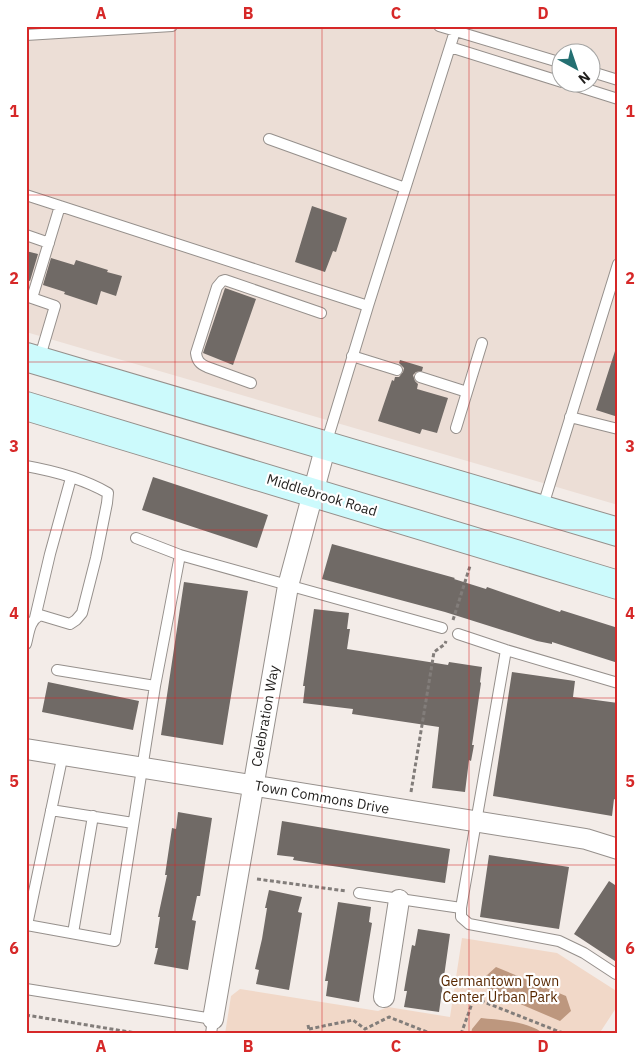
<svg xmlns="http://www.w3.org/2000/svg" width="644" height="1060" font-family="'IBM Plex Sans',sans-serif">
<rect width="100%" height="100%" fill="#f3ece8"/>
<path fill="#ecded6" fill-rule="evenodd" d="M 26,26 L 618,26 L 618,505 L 26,332 ZM 562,52 L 592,52 L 592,82 L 562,82 Z"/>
<path fill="#f1d8c8" d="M 462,938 L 557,953 L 618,992 L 618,1005 L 599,1034 L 225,1034 L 231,996 L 240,989 L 378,1011 L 388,1007 L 450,1017 Z"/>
<path fill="#bd977e" d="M 496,967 L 566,996 L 571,1011 L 560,1021 L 490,991 L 484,984 L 486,976 Z
M 481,1018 C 499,1020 529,1021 544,1034 L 471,1034 L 472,1029 Z"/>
<path fill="#706a66" d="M 312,206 L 347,218 L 336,252 L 333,251 L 325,272 L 295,262 Z
M 26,251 L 38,254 L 30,281 L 26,280 Z
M 51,258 L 74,265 L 76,260 L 108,270 L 107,272 L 122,276 L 116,296 L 101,291 L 97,305 L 64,294 L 65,292 L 43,285 Z
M 225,288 L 256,299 L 233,365 L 203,353 Z
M 615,351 L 618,352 L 618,417 L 596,410 Z
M 400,360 L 423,367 L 422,371 L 416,372 L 413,375 L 415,381 L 418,384 L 417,389 L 448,398 L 437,433 L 422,429 L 420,434 L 378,421 L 392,380 L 394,381 L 395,377 L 399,377 L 403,372 L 404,368 L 399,363 Z
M 153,477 L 268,515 L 257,548 L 142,510 Z
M 332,544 L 455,578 L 454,579 L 486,589 L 487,587 L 560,612 L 561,610 L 618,628 L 618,663 L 552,642 L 552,644 L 537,641 L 445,612 L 322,579 Z
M 184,582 L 248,591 L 223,745 L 161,735 Z
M 314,609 L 349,613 L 347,629 L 350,629 L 347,649 L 448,665 L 449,662 L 482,667 L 480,682 L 481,683 L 472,745 L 474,745 L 471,761 L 469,760 L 465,792 L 432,788 L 439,727 L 352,714 L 353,709 L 303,703 L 305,686 L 303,686 Z
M 512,672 L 575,681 L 573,697 L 618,703 L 618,790 L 616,800 L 614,799 L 612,816 L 493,796 Z
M 48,682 L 139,701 L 133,730 L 42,712 Z
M 178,812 L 212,818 L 200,896 L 197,896 L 192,920 L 196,921 L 188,970 L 154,964 L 158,948 L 155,948 L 160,917 L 158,917 L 167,875 L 165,875 L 172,828 L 176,829 Z
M 282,821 L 450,849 L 445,883 L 293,860 L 294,857 L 277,855 Z
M 489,855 L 569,867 L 559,929 L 480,917 Z
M 609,881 L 618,887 L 618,963 L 574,934 Z
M 269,890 L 302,897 L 298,912 L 302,913 L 289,990 L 256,984 L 259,970 L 255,969 L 262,939 L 267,908 L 265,908 Z
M 338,902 L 371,907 L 369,922 L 372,923 L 359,1002 L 326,996 L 328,981 L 325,981 Z
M 418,929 L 450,934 L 439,1012 L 404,1007 L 407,991 L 404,991 L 407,973 L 412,945 L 415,946 Z"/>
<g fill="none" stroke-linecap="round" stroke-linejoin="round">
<defs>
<path id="service" d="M 439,26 L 562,63
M 26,35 L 172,26
M 450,47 L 562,82
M 592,72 L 618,80
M 564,82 L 618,99
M 269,139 L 405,188
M 26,195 L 368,306 L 326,444
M 26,235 L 49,243
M 26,296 L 55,306 L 39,360
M 32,298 L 60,206
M 368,306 L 455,31
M 352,356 L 397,370
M 420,377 L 467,392
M 251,383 L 207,367 C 200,364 197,361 196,353 L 217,287 L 222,281 L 225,280 L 321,313
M 570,417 L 618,429
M 456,428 L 482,343
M 26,466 C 54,471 84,479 108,493 L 107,503 L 96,558 L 82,613 L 76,620 L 70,624 L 40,615 C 29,621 29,633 26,644
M 542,509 L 618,264
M 136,538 L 180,555 L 442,628
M 35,618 L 50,554 L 71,478
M 458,634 L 506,650 L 618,683
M 506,650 L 461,908 L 461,917 L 469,924 L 559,941 L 584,953 L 616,974
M 57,670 L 155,686
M 63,754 L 27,925 L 115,941 L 155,686 L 180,555
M 51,810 L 133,823
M 359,893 L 461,908
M 73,933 L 93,816
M 26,989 L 213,1019 L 211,1034"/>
<path id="minor" d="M 26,749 L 586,839 L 618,849
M 384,997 L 399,900
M 213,1019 L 288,586 L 326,445"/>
<path id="secondary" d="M 26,357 L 618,532
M 26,406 L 618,585"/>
</defs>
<use href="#service" stroke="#96908c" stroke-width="12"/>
<use href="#minor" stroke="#96908c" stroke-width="22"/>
<use href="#secondary" stroke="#96908c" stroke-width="30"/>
<path stroke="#827d7a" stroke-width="3" stroke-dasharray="4 2.5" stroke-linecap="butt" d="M 453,620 L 470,566
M 411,792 L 434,652 L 445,644 L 446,641
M 257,879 L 346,891
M 26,1015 L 142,1034
M 308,1025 L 310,1034
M 309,1029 L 353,1020 L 365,1029 L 389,1017 L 432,1034
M 461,1034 L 474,998 L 560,1032 L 569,1034"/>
<use href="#service" stroke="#fff" stroke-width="10"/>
<use href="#minor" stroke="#fff" stroke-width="20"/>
<use href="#secondary" stroke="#ccfafc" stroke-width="28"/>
</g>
<path fill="none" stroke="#d62828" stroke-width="1" stroke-opacity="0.55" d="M 175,26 L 175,1034M 322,26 L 322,1034M 469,26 L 469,1034M 26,195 L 618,195M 26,362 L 618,362M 26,530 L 618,530M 26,698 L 618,698M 26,865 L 618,865"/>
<g text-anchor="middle" stroke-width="4.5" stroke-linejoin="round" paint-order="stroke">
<g font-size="14" fill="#1f1d1b" stroke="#fff">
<text transform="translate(322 495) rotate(17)" y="5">Middlebrook Road</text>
<text transform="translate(265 716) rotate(-80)" y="5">Celebration Way</text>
<text transform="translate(322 797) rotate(10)" y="5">Town Commons Drive</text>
</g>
<g font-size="14" fill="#582800" stroke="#fff">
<text x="500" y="986">Germantown Town<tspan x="500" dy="16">Center Urban Park</tspan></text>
</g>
</g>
<rect width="644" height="1060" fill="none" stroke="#ffffff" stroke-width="55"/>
<g transform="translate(576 68) rotate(140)"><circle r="24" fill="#ffffff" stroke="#a5a5a4"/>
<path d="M0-4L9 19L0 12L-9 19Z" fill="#247072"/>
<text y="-8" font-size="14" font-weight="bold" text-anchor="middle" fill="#1f1d1b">N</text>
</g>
<rect x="28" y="28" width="588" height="1004" fill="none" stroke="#d62828" stroke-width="2"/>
<g font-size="16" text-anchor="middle" font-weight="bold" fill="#d62828">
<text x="101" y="19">A</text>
<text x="248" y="19">B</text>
<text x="396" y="19">C</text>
<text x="543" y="19">D</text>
<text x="14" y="117">1</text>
<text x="630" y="117">1</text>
<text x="14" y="284">2</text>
<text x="630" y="284">2</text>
<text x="14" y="452">3</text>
<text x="630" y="452">3</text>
<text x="14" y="619">4</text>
<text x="630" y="619">4</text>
<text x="14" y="787">5</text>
<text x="630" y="787">5</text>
<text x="14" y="954">6</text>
<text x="630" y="954">6</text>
<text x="101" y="1052">A</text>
<text x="248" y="1052">B</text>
<text x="396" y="1052">C</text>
<text x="543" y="1052">D</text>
</g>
</svg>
